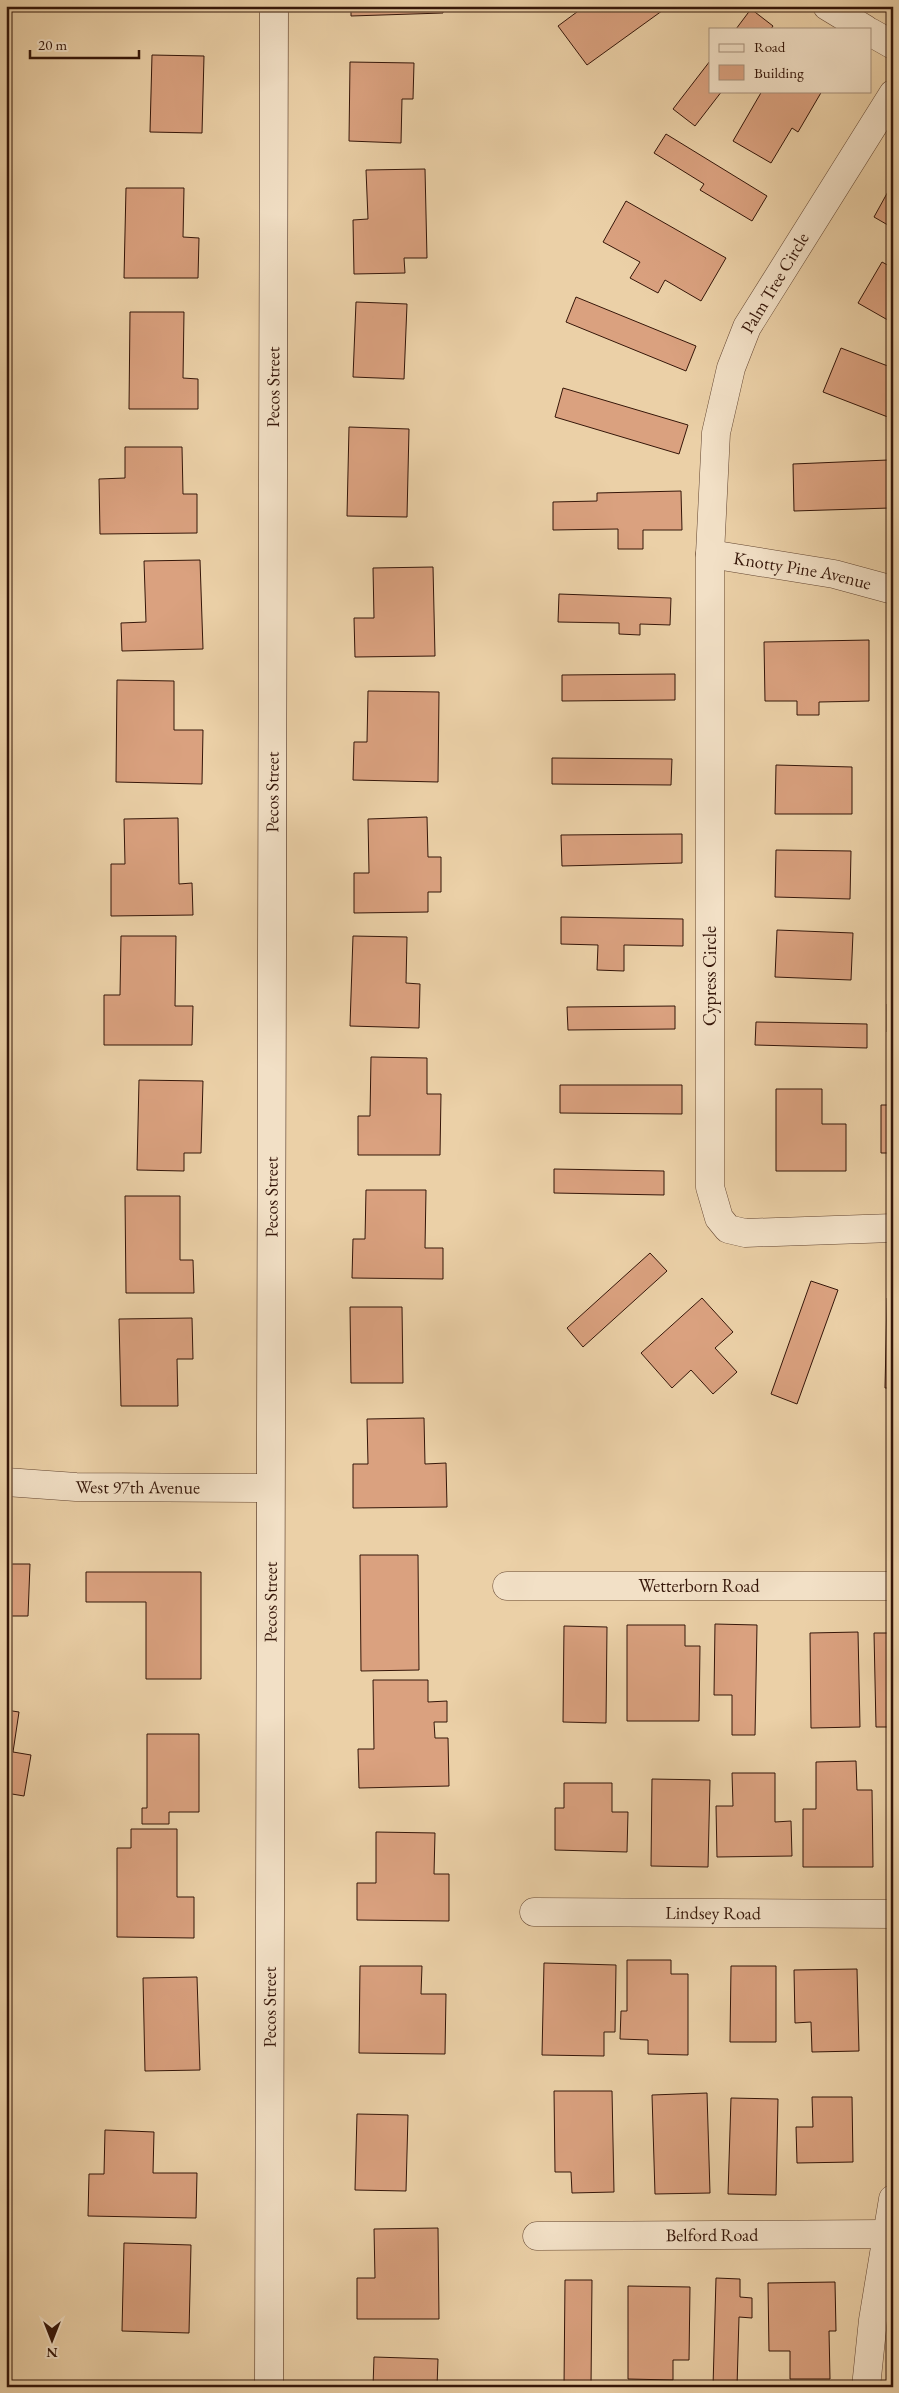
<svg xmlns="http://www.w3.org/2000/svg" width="899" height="2393" font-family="'EB Garamond',serif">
<rect width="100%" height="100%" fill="#ebd0a7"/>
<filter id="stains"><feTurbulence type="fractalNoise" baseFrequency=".004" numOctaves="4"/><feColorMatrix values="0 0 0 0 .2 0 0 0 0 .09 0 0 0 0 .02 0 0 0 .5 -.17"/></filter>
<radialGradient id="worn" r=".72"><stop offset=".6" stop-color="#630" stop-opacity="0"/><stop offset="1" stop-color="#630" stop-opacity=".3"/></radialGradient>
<path fill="#daa17f" stroke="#351609" d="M 351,6 L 443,6 L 443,13 L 351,16 Z
M 585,6 L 664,6 L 666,8 L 587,65 L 558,26 Z
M 751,9 L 773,26 L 771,29 L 736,29 Z
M 152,55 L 204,56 L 202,133 L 150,132 Z
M 710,61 L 710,91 L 722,91 L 695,126 L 673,109 Z
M 350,62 L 414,63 L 413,99 L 402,99 L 401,143 L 349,141 Z
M 762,91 L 822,91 L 798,132 L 792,128 L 771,163 L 733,141 Z
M 666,134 L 767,196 L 752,221 L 700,190 L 704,184 L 654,153 Z
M 425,169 L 427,258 L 404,258 L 405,273 L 354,274 L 353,220 L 368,219 L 366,170 Z
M 126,188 L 184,188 L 183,237 L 199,238 L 198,278 L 124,278 Z
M 890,188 L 893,189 L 893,228 L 874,217 Z
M 626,201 L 726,258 L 701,301 L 665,280 L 658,293 L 630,278 L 640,262 L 603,242 Z
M 882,262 L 893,268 L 893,323 L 858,303 Z
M 576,297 L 696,346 L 686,371 L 566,322 Z
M 356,302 L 407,304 L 404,379 L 353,377 Z
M 130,312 L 184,312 L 183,378 L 198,379 L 198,409 L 129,409 Z
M 841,348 L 893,368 L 893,419 L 823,392 Z
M 563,388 L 688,425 L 679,454 L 555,417 Z
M 349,427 L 409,429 L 407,517 L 347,516 Z
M 125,447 L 182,447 L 183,494 L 197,494 L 197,533 L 100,534 L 99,479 L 125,478 Z
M 888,460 L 890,508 L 794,511 L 793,464 Z
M 681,491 L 682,530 L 643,530 L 643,549 L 618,549 L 618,529 L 553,530 L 553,502 L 597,501 L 597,493 Z
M 200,560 L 203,649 L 122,651 L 121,623 L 146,622 L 144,561 Z
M 433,567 L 435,656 L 355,657 L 354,618 L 374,618 L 373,568 Z
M 559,594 L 671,598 L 670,625 L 640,624 L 640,635 L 619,634 L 619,623 L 558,622 Z
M 869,640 L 869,701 L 819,702 L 819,715 L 797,715 L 797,701 L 765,701 L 764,642 Z
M 675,674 L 675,700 L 562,701 L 562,675 Z
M 117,680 L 174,681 L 174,730 L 203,730 L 202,784 L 116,782 Z
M 368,691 L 439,692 L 438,782 L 353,780 L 354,742 L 367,742 Z
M 552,758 L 672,759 L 671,785 L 552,784 Z
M 776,765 L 852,767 L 852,814 L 775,814 Z
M 427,817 L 428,857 L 441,857 L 441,892 L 428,892 L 428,912 L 354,913 L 354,873 L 369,873 L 368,819 Z
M 178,818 L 179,884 L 192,883 L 193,915 L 111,916 L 111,864 L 125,864 L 124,819 Z
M 682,834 L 682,863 L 562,866 L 561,835 Z
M 776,850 L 851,851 L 850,899 L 775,897 Z
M 561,917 L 683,919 L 683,946 L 624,945 L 624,971 L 597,970 L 598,945 L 561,944 Z
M 888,920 L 893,920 L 893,947 L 888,947 Z
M 777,930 L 853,933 L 851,980 L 775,977 Z
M 121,936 L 176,936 L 175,1006 L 193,1006 L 192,1045 L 104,1045 L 104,995 L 120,995 Z
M 353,936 L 407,937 L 406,983 L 420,984 L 419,1028 L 350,1026 Z
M 887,1004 L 893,1004 L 893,1032 L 887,1032 Z
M 675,1006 L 675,1029 L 568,1030 L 567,1007 Z
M 756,1022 L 867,1024 L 867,1048 L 755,1045 Z
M 371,1057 L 427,1058 L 427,1094 L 441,1094 L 440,1155 L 358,1155 L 358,1116 L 370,1116 Z
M 139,1080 L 203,1081 L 201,1153 L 184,1153 L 184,1171 L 137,1170 Z
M 560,1085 L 682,1085 L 682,1114 L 560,1113 Z
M 776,1089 L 822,1089 L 822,1124 L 846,1124 L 846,1171 L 776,1171 Z
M 881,1105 L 893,1105 L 893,1153 L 881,1153 Z
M 554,1169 L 664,1171 L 664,1195 L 554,1193 Z
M 366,1190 L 426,1190 L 425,1248 L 443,1248 L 443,1279 L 352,1278 L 353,1239 L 365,1239 Z
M 125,1196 L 180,1196 L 180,1260 L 193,1260 L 194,1293 L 126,1293 Z
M 650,1253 L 667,1271 L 583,1347 L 567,1328 Z
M 811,1281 L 838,1290 L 797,1404 L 771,1394 Z
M 702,1298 L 733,1332 L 715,1348 L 737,1372 L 713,1394 L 691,1370 L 672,1388 L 641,1353 Z
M 887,1298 L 893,1298 L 893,1388 L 885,1388 Z
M 350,1307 L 402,1307 L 403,1383 L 351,1383 Z
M 192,1318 L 193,1359 L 177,1359 L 178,1406 L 121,1406 L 119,1319 Z
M 424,1418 L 425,1464 L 446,1463 L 447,1507 L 353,1508 L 353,1464 L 368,1464 L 367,1419 Z
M 360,1555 L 418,1555 L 419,1670 L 361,1671 Z
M 6,1564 L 30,1564 L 28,1616 L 6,1616 Z
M 86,1572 L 201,1572 L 201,1679 L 146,1679 L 146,1602 L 86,1602 Z
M 891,1615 L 893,1615 L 893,1727 L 876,1727 L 874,1633 L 891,1633 Z
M 715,1624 L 757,1625 L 755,1735 L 732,1735 L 732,1695 L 714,1695 Z
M 627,1625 L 685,1625 L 685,1646 L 700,1646 L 699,1721 L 627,1721 Z
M 564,1626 L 607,1627 L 606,1723 L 563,1722 Z
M 858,1632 L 860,1727 L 811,1728 L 810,1633 Z
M 373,1680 L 428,1680 L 428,1702 L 447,1701 L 447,1722 L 434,1722 L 435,1738 L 448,1738 L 449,1786 L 359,1788 L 358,1749 L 374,1749 Z
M 6,1710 L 19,1712 L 13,1752 L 31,1755 L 24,1796 L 6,1793 Z
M 147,1734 L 199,1734 L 199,1812 L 169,1812 L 169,1824 L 142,1824 L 142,1808 L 147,1808 Z
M 856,1761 L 857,1790 L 872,1790 L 873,1867 L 803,1867 L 803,1809 L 816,1809 L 816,1762 Z
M 732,1773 L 775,1773 L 775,1822 L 791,1821 L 792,1856 L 717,1857 L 716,1806 L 733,1806 Z
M 652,1779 L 710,1780 L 708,1867 L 651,1866 Z
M 564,1783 L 612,1783 L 612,1812 L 628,1812 L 627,1852 L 555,1850 L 555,1808 L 564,1808 Z
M 131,1829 L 177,1829 L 177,1897 L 194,1897 L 194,1938 L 117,1937 L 117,1848 L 131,1848 Z
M 376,1832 L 435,1833 L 434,1874 L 449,1874 L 449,1921 L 357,1920 L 357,1883 L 376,1883 Z
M 627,1960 L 671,1960 L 671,1974 L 688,1974 L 688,2055 L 648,2054 L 648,2040 L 620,2039 L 621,2011 L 627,2011 Z
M 544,1963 L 616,1965 L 615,2032 L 604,2032 L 604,2056 L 542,2055 Z
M 360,1966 L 422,1966 L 421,1994 L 446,1994 L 445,2054 L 359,2053 Z
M 731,1966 L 776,1966 L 776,2042 L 730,2042 Z
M 857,1969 L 859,2051 L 812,2052 L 811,2022 L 795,2023 L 794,1970 Z
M 197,1977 L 200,2070 L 145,2071 L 143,1978 Z
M 554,2091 L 612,2091 L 614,2192 L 572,2193 L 571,2172 L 555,2172 Z
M 707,2093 L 710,2193 L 655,2194 L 652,2095 Z
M 812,2097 L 852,2097 L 853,2162 L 797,2163 L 796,2127 L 813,2127 Z
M 731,2098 L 778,2099 L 776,2195 L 728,2194 Z
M 357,2114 L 408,2115 L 406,2191 L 355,2190 Z
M 105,2130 L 154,2132 L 153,2173 L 197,2173 L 196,2218 L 88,2216 L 89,2174 L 104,2174 Z
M 438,2228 L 439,2319 L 357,2319 L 357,2278 L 375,2278 L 374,2229 Z
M 124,2243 L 191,2245 L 189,2333 L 122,2331 Z
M 716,2278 L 740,2279 L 740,2297 L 752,2298 L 752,2318 L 739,2317 L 737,2387 L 713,2387 Z
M 565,2280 L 592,2280 L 591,2387 L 564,2387 Z
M 835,2282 L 836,2331 L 829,2331 L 830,2379 L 790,2379 L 790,2351 L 769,2351 L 768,2283 Z
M 628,2286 L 690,2287 L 689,2360 L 673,2360 L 673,2380 L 628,2379 Z
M 374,2357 L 438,2359 L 437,2387 L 373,2387 Z"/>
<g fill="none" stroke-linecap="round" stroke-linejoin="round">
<defs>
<g id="street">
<path d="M 827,6 L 865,29"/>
<path d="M 870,32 L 893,45"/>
<path d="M 893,94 L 747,327 L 731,368 L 716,433 L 710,554 L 710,1187 L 719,1218 L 728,1229 L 745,1233 L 893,1228"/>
<path id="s1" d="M 710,554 L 834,574 L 893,590"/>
<path id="s2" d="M 6,1482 L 76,1487 L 270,1488"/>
<path id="s3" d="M 507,1586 L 893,1586"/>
<path id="s4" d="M 534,1912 L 893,1914"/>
<path id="s5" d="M 537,2236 L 886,2234"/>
<path d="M 866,2387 L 873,2320 L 893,2199"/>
</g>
<g id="secondary">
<path id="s6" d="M 269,2387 L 274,6"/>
</g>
</defs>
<use href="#street" stroke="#624430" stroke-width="29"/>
<use href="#secondary" stroke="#351609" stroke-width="29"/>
<use href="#street" stroke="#f2e0c6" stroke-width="28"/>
<use href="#secondary" stroke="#f2e0c6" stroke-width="28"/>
</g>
<g text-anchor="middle" stroke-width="5" stroke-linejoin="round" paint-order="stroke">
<g font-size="18" fill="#351609" stroke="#f2e0c6">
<text transform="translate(775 283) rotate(-59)" y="6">Palm Tree Circle</text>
<text dy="6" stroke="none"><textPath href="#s6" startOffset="2000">Pecos Street</textPath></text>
<text dy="6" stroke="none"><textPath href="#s1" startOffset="94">Knotty Pine Avenue</textPath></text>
<text dy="6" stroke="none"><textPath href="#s6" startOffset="1595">Pecos Street</textPath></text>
<text transform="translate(710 976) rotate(-90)" y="6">Cypress Circle</text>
<text dy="6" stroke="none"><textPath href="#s6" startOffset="1190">Pecos Street</textPath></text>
<text dy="6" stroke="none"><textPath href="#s2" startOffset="132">West 97th Avenue</textPath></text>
<text dy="6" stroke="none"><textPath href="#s3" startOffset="192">Wetterborn Road</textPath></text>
<text dy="6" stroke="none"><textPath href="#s6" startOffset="785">Pecos Street</textPath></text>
<text dy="6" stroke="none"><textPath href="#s4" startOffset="179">Lindsey Road</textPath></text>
<text dy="6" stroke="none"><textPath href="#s6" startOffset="380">Pecos Street</textPath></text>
<text dy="6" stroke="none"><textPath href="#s5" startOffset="175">Belford Road</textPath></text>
</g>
</g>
<rect width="899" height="2393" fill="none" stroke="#ebd0a7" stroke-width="25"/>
<rect x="8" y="8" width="884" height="2378" fill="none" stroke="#351609" stroke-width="2.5"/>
<rect x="12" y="12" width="874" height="2368" fill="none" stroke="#351609"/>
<rect x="709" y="28" width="162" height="65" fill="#f2e0c6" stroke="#a68f7a"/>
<rect x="719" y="44" width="25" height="8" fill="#f2e0c6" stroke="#a68f7a"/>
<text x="754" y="52" font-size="15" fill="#351609">Road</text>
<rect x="719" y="65" width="25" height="15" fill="#daa17f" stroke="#a68f7a"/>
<text x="754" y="78" font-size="15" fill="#351609">Building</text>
<g transform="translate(52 2340) rotate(180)" stroke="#f2e0c6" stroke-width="4" paint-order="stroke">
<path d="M0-4L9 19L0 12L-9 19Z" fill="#351609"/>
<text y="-8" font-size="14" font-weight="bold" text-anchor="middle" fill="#351609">N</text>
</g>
<path d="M30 50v8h109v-8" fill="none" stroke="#351609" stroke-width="2.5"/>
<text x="38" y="50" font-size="15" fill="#351609" stroke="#f2e0c6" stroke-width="4" paint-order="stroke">20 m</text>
<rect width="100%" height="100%" filter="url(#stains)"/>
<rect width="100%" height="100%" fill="url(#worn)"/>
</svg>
